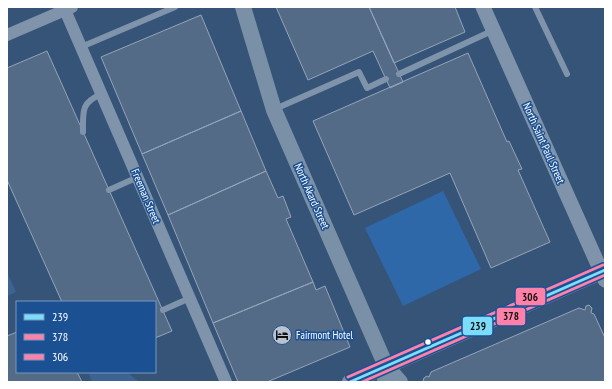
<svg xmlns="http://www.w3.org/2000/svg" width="612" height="389" font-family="'PT Sans Narrow',sans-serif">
<rect width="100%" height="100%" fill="#365478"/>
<path fill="#2f68a9" d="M 443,191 L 481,269 L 403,306 L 365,228 Z"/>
<path fill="#3c6391" d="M 7,272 L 16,292 L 7,296 Z
M 93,372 L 127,372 L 139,382 L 92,382 L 89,374 Z"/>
<path fill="#536b87" stroke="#94a4b9" d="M 276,7 L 369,7 L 403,82 L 390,88 L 373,51 L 308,80 Z
M 369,7 L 455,7 L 465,32 L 394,63 Z
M 201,15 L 241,111 L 142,154 L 101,57 Z
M 47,51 L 172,331 L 155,338 L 155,302 L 62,302 L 7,180 L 7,68 Z
M 468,53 L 507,142 L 509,141 L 522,169 L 518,170 L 550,242 L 491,268 L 450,173 L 354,215 L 313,121 Z
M 241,111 L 266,171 L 168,215 L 142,154 Z
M 266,171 L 278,198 L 283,196 L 291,217 L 286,219 L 313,282 L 213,323 L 168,215 Z
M 313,282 L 316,290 L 325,286 L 350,347 L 267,382 L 238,382 L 213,323 Z
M 589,305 L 592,308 L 591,313 L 594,314 L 605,338 L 605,382 L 425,382 L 423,381 L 424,378 L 427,376 L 429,377 L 431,372 L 579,308 L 585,310 L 586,306 Z
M 17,332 L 17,372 L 77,372 L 82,382 L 7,382 L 7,336 Z"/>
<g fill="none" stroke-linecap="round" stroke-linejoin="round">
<path stroke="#7f94ab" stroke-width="6" d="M 535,7 L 567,74
M 81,47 L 175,7
M 399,74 L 494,30
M 275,109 L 359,72 L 367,88 L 386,79
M 83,132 C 83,111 81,103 101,94
M 109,190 L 138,177
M 163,310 L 190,298"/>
<path stroke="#7f94ab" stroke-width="12" d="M 65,10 L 226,382
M 7,35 L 72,7"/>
<path stroke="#7f94ab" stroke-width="15" d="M 483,7 L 605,280"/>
<path stroke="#7a90a7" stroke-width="16" d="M 243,7 L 274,110 L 386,366 L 385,382
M 386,366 L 400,382
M 350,382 L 605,270"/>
<defs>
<path id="bus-1" d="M 350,382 L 605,270"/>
<path id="bus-2" d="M 362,382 L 605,275"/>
<path id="bus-3" d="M 348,377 L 603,265"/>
</defs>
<use href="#bus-1" stroke="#1b5193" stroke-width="6"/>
<use href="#bus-2" stroke="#1b5193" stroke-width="6"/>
<use href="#bus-3" stroke="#1b5193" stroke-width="6"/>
<use href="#bus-1" stroke="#7bddf9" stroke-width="3"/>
<use href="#bus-2" stroke="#ff80a8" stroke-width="3"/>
<use href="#bus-3" stroke="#ff80a8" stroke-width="3"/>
</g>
<defs>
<symbol id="hotel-disc" viewBox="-11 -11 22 22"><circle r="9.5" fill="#b9c3d0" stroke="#1b5193"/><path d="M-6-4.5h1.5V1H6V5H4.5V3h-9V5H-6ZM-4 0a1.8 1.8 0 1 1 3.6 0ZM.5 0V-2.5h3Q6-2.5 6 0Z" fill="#111"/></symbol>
</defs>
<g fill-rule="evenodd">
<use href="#hotel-disc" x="271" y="324" width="22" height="22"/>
</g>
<circle fill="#fff" stroke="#1b5193" stroke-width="1.5" cx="428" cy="342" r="3.5"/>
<g text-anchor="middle" stroke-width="3" stroke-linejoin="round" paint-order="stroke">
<g font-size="11" fill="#fff" stroke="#1b5193">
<text transform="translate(544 143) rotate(66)" y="4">North Saint Paul Street</text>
<text transform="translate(146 196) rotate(67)" y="4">Freeman Street</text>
<text transform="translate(312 196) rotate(66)" y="4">North Akard Street</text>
</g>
<g font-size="11" fill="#fff" stroke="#1b5193" text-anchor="start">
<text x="296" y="339">Fairmont Hotel</text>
</g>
</g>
<g stroke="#1b5193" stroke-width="1.5">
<rect x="515" y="287" width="31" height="19" rx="4" fill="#ff80a8"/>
<rect x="496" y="307" width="30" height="19" rx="4" fill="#ff80a8"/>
<rect x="462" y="316" width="31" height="20" rx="4" fill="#7bddf9"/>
</g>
<g font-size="11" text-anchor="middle" font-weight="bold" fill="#111">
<text x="530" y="301">306</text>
<text x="511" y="320">378</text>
<text x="478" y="330">239</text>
</g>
<rect width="612" height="389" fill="none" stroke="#ffffff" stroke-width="16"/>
<rect x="16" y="301" width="140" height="72" fill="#1b5193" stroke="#7697be"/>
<rect x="24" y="314" width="20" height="6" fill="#7bddf9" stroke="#7697be"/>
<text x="52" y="321" font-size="12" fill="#ffffff">239</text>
<rect x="24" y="334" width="20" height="6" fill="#ff80a8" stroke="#7697be"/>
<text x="52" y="341" font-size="12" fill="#ffffff">378</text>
<rect x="24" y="354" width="20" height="6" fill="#ff80a8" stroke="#7697be"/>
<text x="52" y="361" font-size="12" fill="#ffffff">306</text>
</svg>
